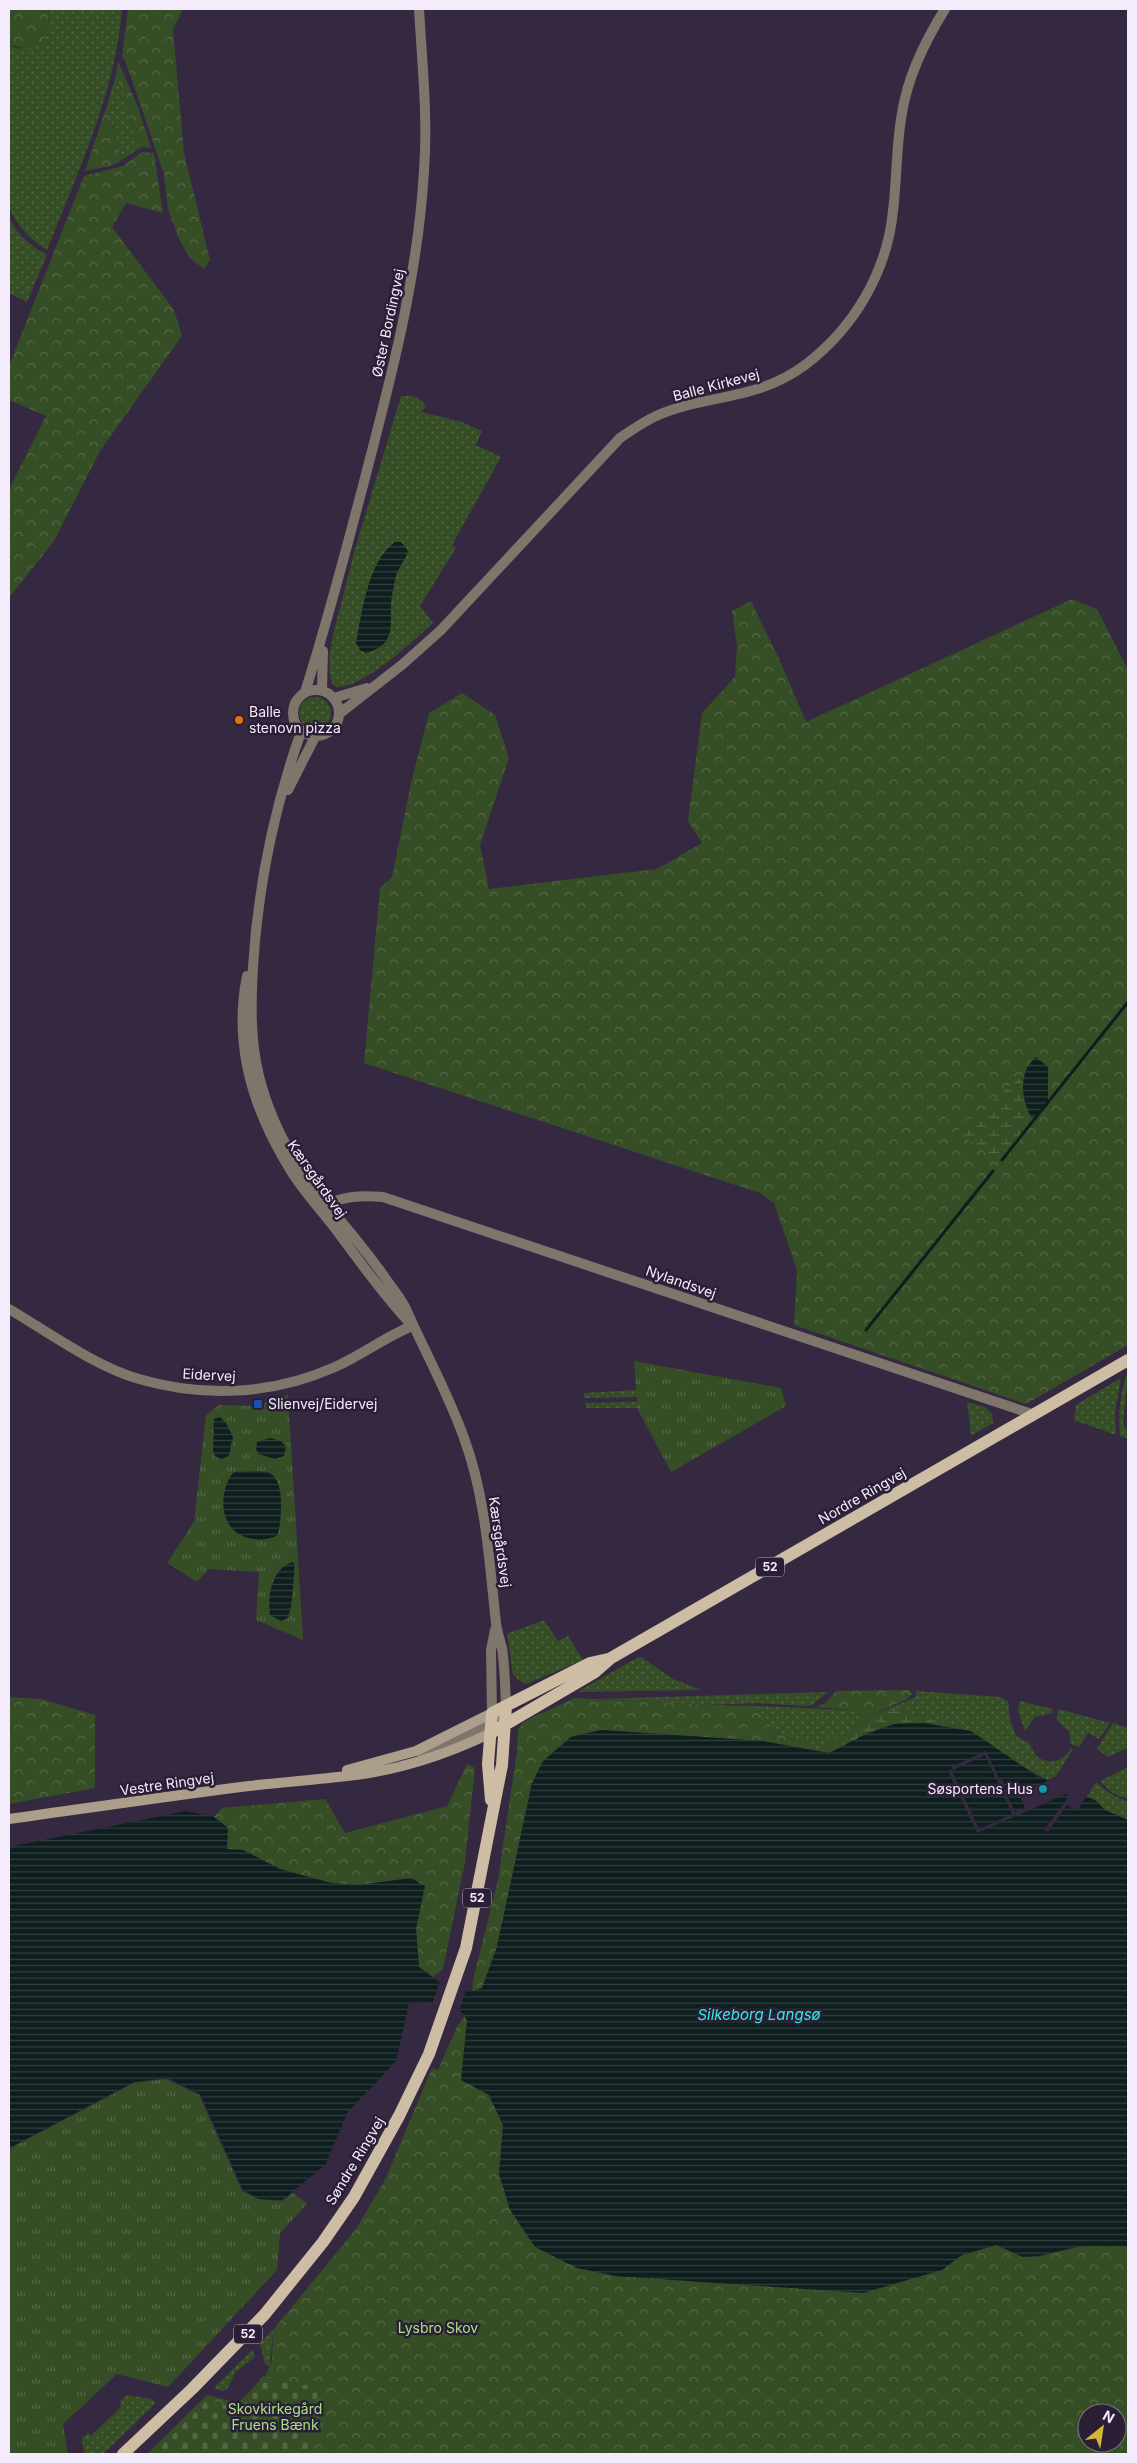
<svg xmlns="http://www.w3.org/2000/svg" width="1137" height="2463" font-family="Inter,sans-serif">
<defs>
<pattern id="grass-dots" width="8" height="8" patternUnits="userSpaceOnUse" patternTransform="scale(1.25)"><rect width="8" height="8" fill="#364e26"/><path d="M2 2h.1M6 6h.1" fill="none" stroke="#546846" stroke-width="1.8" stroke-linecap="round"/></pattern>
<pattern id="forest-crowns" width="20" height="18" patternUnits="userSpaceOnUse" patternTransform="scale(1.25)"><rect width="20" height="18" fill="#364e26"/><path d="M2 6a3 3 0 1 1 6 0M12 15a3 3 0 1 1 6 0" fill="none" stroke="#546846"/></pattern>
<pattern id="wetland-marsh" width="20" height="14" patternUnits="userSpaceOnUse" patternTransform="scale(1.25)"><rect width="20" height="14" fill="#364e26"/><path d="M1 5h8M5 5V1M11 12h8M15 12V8" fill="none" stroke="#546846"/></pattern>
<pattern id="cemetery-stones" width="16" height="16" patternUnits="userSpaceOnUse" patternTransform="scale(1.25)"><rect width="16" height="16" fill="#364e26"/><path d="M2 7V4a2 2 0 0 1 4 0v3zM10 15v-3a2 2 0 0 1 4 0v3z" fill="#546846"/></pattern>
<pattern id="park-tufts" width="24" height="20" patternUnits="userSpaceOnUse" patternTransform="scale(1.25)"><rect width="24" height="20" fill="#364e26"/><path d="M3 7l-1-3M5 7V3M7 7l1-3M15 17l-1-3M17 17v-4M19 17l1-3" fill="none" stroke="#546846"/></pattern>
<pattern id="water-rules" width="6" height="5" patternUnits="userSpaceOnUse" patternTransform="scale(1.25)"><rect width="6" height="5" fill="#0e1e1e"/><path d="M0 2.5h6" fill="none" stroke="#323f40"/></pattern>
</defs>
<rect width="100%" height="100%" fill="#352941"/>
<path fill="url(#grass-dots)" d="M 48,9 L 122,9 C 116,91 77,174 47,250 C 30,240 18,226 9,208 L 9,45 L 19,49 L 49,27 Z
M 116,75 L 126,100 L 137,150 L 122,160 L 107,105 Z
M 9,218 C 17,234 31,247 47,255 L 27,302 L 9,293 Z
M 401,396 C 413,396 419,395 426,407 L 421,412 L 462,422 L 482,431 L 476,445 L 501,457 L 452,545 L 456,548 L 420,606 L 433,623 C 413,641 365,687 337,687 L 333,685 L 330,676 L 329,657 L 334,631 L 355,549 Z
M299 713a16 16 0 1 1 32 0a16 16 0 1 1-32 0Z
M 1128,1375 L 1123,1424 L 1128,1431 L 1128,1439 L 1120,1436 C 1118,1414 1120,1397 1126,1376 Z
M 1121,1378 L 1115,1412 L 1116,1435 L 1074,1420 L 1076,1405 Z
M 637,1390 L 637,1397 L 584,1398 L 584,1393 Z
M 638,1402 L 638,1408 L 587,1408 L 585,1403 Z
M 967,1402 L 985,1407 L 992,1414 L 993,1423 L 971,1436 Z
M 544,1620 L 558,1641 L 568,1636 L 583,1660 L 526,1684 L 518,1680 L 513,1674 L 507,1634 Z
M 641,1657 L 673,1679 L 701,1690 L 577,1692 L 637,1658 Z
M 916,1691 L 1000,1697 L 1008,1701 L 1010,1720 L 1016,1736 L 1029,1743 L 1037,1757 C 1051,1765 1063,1762 1071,1748 L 1073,1749 L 1056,1776 L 1047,1780 L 1017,1763 L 971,1731 L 892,1707 L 916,1697 Z
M 828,1692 L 812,1705 L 804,1706 L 757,1703 L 707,1705 L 597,1699 Z
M 1020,1701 L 1053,1709 L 1052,1713 L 1035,1717 L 1025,1731 L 1018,1711 Z
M 756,1706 L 853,1710 L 867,1717 L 819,1751 L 810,1750 L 804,1743 L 774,1731 Z
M 1058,1709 L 1110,1723 L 1099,1739 L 1088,1733 L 1079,1747 L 1071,1744 L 1069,1731 L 1057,1721 Z
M 1113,1723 L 1128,1728 L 1128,1748 L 1108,1757 L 1097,1749 Z
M 1128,1767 L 1128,1798 C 1115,1797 1109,1790 1100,1781 Z
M 1096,1782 C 1106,1791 1114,1797 1128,1802 L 1128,1820 L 1105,1810 L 1095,1800 L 1086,1798 Z
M 273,2330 L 270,2366 L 265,2364 L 260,2343 Z
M 252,2350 L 255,2356 L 235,2373 L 228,2388 L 223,2391 L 214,2388 Z
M 126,2395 L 151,2399 L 156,2403 L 103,2454 L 84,2454 L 82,2438 L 88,2433 L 91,2436 L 120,2408 L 121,2400 Z"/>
<path fill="url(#forest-crowns)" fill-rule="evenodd" d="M 9,9 L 48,9 L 49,27 L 43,44 L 30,49 L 9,45 Z
M 128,9 L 183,9 L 173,30 L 184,153 L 210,260 L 204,269 L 189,257 L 179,239 L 168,209 L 164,174 L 125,60 L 122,57 Z
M 118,61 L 138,107 L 151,148 L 142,147 L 137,150 L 126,100 L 116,75 Z
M 107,105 L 122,160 L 111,166 L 85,171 Z
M 142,152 L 154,153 L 163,213 L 126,203 L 112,227 L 174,310 L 182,336 L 100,451 L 54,541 L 9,598 L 9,489 L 46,416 L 9,400 L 9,366 L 84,176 L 123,166 Z
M 1072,599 L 1097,609 L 1128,670 L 1128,1345 L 1026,1404 L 794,1325 L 797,1270 L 774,1203 L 760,1193 L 364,1063 L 380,888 L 392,877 L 411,783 L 429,713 L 462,693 L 495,715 L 509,758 L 480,845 L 489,889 L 657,869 L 702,843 L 688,821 L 702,713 L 735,677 L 737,645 L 732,611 L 751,601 L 780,661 L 806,722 Z
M 909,1690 L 912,1694 L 907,1699 L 867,1717 L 853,1710 L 816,1707 L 826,1703 L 836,1691 Z
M 9,1697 L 41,1699 L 95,1715 L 95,1788 L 9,1804 Z
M 575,1698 L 707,1705 L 756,1706 L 774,1731 L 804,1743 L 810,1750 L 762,1741 L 601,1730 L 571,1737 L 532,1783 L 497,1947 L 482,1988 L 472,1992 L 473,1980 L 498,1880 L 517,1751 L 518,1729 L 523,1723 L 531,1718 Z
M 467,1764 L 475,1768 L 465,1862 L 443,1969 L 433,1977 L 419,1967 L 416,1929 L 424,1886 L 411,1878 L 359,1885 L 331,1883 L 279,1869 L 243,1850 L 226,1849 L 214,1817 L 222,1808 L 325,1799 L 345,1833 L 447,1806 Z
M 465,2015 L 489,2095 L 503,2125 L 615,2276 L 704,2281 L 942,2270 L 962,2255 L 996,2245 L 1023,2257 L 1039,2256 L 1081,2246 L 1128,2246 L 1128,2454 L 147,2454 L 207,2395 L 238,2403 L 266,2375 L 272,2360 L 273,2330 L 356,2229 L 385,2180 L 432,2068 L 438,2070 L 457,2027 ZM 1087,2413 L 1117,2413 L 1117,2443 L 1087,2443 Z"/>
<path fill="url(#wetland-marsh)" d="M 1023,1075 L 1025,1105 L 1031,1121 L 999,1160 L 956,1132 Z
M 892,1707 L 971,1731 L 923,1723 L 866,1734 L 829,1753 L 819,1751 L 867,1717 Z"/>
<path fill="url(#cemetery-stones)" d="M 263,2376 L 300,2386 L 307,2385 L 318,2388 L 310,2454 L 154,2454 L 207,2400 L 236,2408 Z"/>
<path fill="url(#park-tufts)" d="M 634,1361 L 781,1388 L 786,1406 L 671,1472 L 638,1410 Z
M 288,1395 L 303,1640 L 256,1620 L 259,1572 L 209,1569 L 197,1582 L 167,1563 L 194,1522 L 206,1415 L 219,1405 L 255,1406 Z
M 166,2079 L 199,2095 L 242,2191 L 259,2199 L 282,2201 L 293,2193 L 307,2204 L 280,2233 L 277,2270 L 168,2387 L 117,2374 L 63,2424 L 68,2454 L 9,2454 L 9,2149 L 134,2083 Z"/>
<path fill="url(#water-rules)" d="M 395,542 L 401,542 L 408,551 C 405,561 398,568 396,576 C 394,584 392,594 391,603 C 390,628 396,644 366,653 L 360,650 L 356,643 C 362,612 368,561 395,542 Z
M 1036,1057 L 1048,1067 L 1048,1105 L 1034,1117 L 1031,1117 C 1021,1098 1018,1072 1036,1057 Z
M 220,1417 L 226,1423 L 233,1437 L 229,1456 L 221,1459 L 215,1456 L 213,1451 L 214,1419 Z
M 270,1438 L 281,1441 L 286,1447 L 284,1456 L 275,1459 L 259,1454 L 256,1449 L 257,1442 Z
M 234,1472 C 244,1472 256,1470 266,1472 C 287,1476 281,1520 278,1535 C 265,1543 240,1540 231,1527 C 219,1512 222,1485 234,1472 Z
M 293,1562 L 295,1565 L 291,1607 L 288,1618 L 281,1621 L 270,1615 C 267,1596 272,1568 293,1562 Z
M 923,1723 L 971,1731 L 1037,1776 L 1095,1800 L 1105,1810 L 1128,1820 L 1128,2246 L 1081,2246 L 1039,2256 L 1023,2257 L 996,2245 L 962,2255 L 942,2270 L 863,2293 L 615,2276 L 577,2268 L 535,2247 L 510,2210 L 499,2174 L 503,2125 L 489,2095 L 461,2080 L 467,2020 C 458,2000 427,2001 409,2003 L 396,2061 L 348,2112 L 325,2165 L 282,2200 L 259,2199 L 243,2190 L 200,2094 L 167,2078 L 134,2082 L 9,2148 L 9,1847 L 186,1811 L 214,1817 L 228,1828 L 227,1849 L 243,1850 L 280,1869 L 331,1883 L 359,1885 L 411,1878 L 425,1886 L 416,1929 L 419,1967 C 440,1982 455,1999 482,1988 L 497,1947 L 532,1783 L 543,1761 L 571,1737 L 601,1730 L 762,1741 L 829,1753 L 866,1734 L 894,1724 Z"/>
<path fill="#352941" d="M 986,1751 L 1000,1780 L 1002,1779 L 1005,1786 L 1003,1787 L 1015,1812 L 1025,1808 L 1019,1794 L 1051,1779 L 1087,1795 L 1077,1811 L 1067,1805 L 1048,1832 L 1044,1830 L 1069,1796 L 1066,1794 L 977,1833 L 948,1771 L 951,1769 L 979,1829 L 1012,1814 L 985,1755 L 953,1770 L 951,1767 Z
M 440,1981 L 466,1990 L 459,2012 L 432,2004 Z"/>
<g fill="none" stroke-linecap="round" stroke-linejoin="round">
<path stroke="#0e1e1e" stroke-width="3" d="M 1002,1160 L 1128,1002
M 866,1330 L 993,1171"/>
<path stroke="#7e766a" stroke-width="10" d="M293 713a23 23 0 1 1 46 0a23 23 0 1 1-46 0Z
M 322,690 L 323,651
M 305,692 C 328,620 347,547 366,474 C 392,374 418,275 424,171 C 428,117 422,62 419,9
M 334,698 L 367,688
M 339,714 L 403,664 L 441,630 L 620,438 C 632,430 643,422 656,416 C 706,394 757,401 805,365 C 854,328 887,272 893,211 C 897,179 896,146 902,113 C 908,75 925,41 945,9
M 301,732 C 274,808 258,886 253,967 C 251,1003 250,1040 259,1076 C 267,1108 281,1139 299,1167 C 326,1206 359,1240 386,1279 C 392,1288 401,1298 406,1309 C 425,1352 448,1393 464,1438 C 486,1498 489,1560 496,1623 C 497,1632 500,1640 502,1648 C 505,1667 505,1687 506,1706 L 492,1724 L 423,1756
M 288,790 L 315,737
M 247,976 C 233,1045 254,1112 291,1171 C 304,1192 322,1211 337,1231 C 360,1262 382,1293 408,1321
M 320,1208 C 340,1196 361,1195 383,1197 L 1032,1414
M 9,1309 C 48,1332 96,1367 139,1379 C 204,1398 272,1395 335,1367 C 362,1355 385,1337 412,1326
M 492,1713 L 491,1650 L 495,1630"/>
<path stroke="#ab9e8b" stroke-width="10" d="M 347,1770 L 416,1751 L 492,1713
M 9,1819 C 89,1808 169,1796 249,1786 C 281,1782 314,1780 347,1776 C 397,1771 445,1755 491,1733"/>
<path stroke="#cdbda4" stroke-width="12" d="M 491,1733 L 595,1672 L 611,1658 L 1128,1360
M 491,1800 L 488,1764 L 492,1713 L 590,1663 L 608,1659
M 123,2454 L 192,2389 L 265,2314 L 323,2242 L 354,2197 L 399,2116 L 429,2054 L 466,1948 L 502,1765 L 506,1706"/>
</g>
<circle fill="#e8710a" stroke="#2b1f36" stroke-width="2" cx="239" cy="720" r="5"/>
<rect fill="#1a4fb4" stroke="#2b1f36" stroke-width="2" x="253" y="1399" width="10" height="10" rx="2.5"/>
<circle fill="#0f9aa8" stroke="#2b1f36" stroke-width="2" cx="1043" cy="1789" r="5"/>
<g text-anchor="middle" stroke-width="5" stroke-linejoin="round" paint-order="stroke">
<g fill="#2b1f36" stroke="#b8aec1" stroke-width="1">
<rect x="756" y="1557.5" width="28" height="19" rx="4"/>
<rect x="463" y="1888.5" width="28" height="19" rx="4"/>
<rect x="234" y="2324.5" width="28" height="19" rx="4"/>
</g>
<g font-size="12" font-weight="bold" fill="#f4ecfc">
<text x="770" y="1571">52</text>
<text x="477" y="1902">52</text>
<text x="248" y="2338">52</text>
</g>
<g font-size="14" fill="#f4ecfc" stroke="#2b1f36">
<text transform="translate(388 323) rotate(-78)" y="5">Øster Bordingvej</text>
<text transform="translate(716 385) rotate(-15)" y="5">Balle Kirkevej</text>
<text transform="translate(317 1179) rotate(55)" y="5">Kærsgårdsvej</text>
<text transform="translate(681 1282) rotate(19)" y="5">Nylandsvej</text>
<text transform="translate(209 1375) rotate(3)" y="5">Eidervej</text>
<text transform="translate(862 1496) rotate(-30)" y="5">Nordre Ringvej</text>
<text transform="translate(500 1542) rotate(82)" y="5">Kærsgårdsvej</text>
<text transform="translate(167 1784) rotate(-8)" y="5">Vestre Ringvej</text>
<text transform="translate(355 2161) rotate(-59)" y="5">Søndre Ringvej</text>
</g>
<g font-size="14" fill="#f4ecfc" stroke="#2b1f36" text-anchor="start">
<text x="249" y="717">Balle<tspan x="249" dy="16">stenovn pizza</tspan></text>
<text x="268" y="1409">Slienvej/Eidervej</text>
<text x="1033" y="1794" text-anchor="end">Søsportens Hus</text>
</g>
<g font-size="14" fill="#a8e183" stroke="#2b1f36">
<text x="438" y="2333">Lysbro Skov</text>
<text x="275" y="2414">Skovkirkegård<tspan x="275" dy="16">Fruens Bænk</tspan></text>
</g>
<g font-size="15" font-style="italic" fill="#31e8e9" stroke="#2b1f36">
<text x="759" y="2020">Silkeborg Langsø</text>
</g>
</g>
<rect width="1137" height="2463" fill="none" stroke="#f4ecfc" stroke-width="20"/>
<g transform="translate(1102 2428) rotate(30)"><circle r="24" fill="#2b1f36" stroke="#7b7185"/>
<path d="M0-4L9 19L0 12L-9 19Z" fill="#d3b635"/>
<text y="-8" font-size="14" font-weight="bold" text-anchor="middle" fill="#f4ecfc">N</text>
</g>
</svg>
